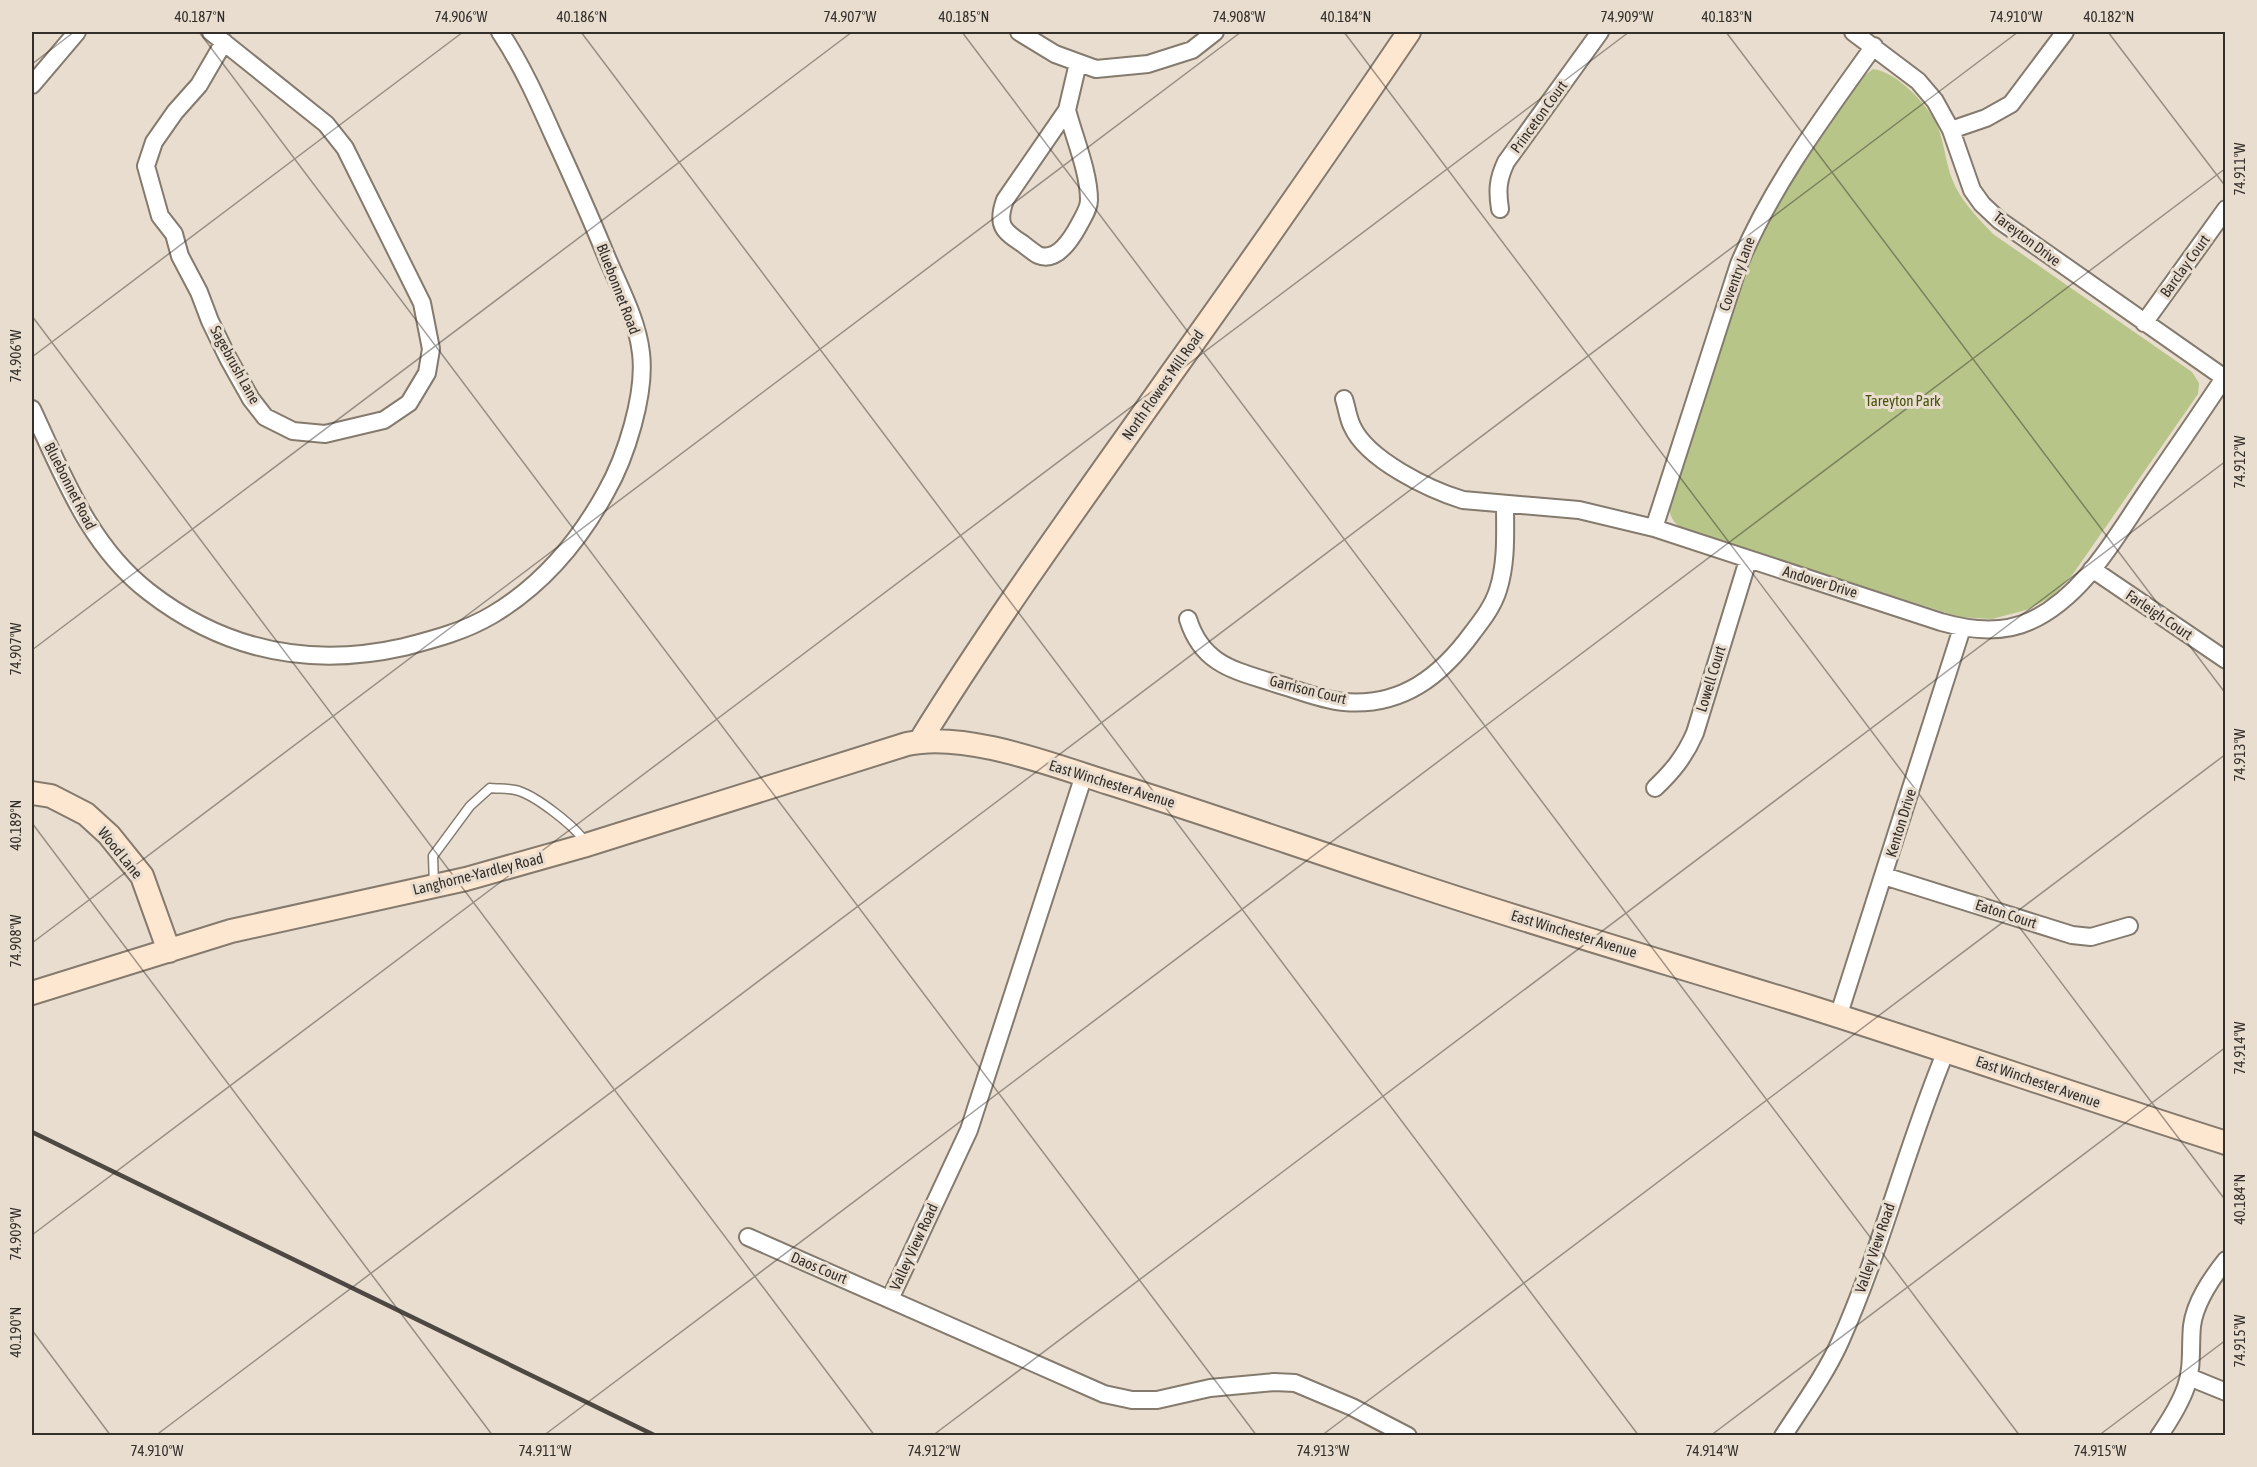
<svg xmlns="http://www.w3.org/2000/svg" width="2257" height="1467" font-family="'Asap Condensed',sans-serif">
<rect width="100%" height="100%" fill="#e9ddcf"/>
<path fill="#b7c588" d="M 1873,69 C 1896,72 1924,101 1935,121 C 1944,138 1945,161 1952,179 C 1960,200 1977,217 1993,234 L 2192,372 L 2199,383 L 2198,394 L 2073,574 L 2052,597 L 2026,610 L 1992,619 L 1959,617 L 1687,530 C 1675,525 1671,520 1669,508 L 1737,294 L 1758,241 L 1785,189 L 1854,88 L 1864,76 Z"/>
<g fill="none" stroke-linecap="round" stroke-linejoin="round">
<defs>
<path id="lane" d="M 434,886 L 433,856 L 470,806 L 490,788 C 499,789 511,788 519,791 C 537,797 575,826 585,842"/>
<path id="street" d="M 211,32 L 326,124 L 345,148 L 422,303 L 431,349 L 427,373 L 409,403 L 384,420 L 325,434 L 293,431 L 265,417 L 251,399 L 228,358 L 210,321 L 199,292 L 180,256 L 174,234 L 160,216 L 146,166 L 154,142 L 175,112 L 199,85 L 224,42
M 1019,32 L 1055,54 L 1096,69 L 1148,64 L 1192,50 L 1215,32
M 1853,32 L 1918,81 L 1935,101 L 1951,130 L 1972,190 L 1982,204 L 1999,220 L 2226,379
M 32,85 L 77,32
M 1067,110 C 1074,137 1089,172 1089,200 C 1089,209 1083,217 1079,225 C 1072,238 1057,263 1038,255 C 1033,252 1028,248 1023,244 C 1003,231 996,225 1005,200 L 1067,110 L 1078,63
M 1951,130 L 1986,118 L 2011,104 L 2065,32
M 1500,209 C 1497,190 1498,179 1506,162 L 1600,32
M 2144,323 L 2226,209
M 1344,399 C 1347,408 1348,418 1352,426 C 1367,460 1430,490 1463,500 L 1579,510 L 1654,528 L 1941,622 C 1969,630 2002,634 2030,621 C 2083,597 2115,538 2147,491 C 2173,453 2199,416 2224,378
M 32,409 C 63,475 89,546 149,592 C 225,651 311,668 404,647 C 435,639 465,631 492,615 C 541,586 579,541 606,492 C 626,457 646,394 641,353 C 637,318 618,285 605,253 C 589,214 572,176 554,137 C 538,101 522,65 500,32
M 1654,528 L 1739,264 C 1772,185 1824,116 1874,46
M 2092,569 L 2226,660
M 1188,619 C 1202,664 1233,670 1274,683 C 1296,689 1320,700 1344,702 C 1402,707 1441,676 1473,632 C 1483,619 1493,606 1498,590 C 1507,562 1505,532 1505,504
M 1655,788 C 1673,771 1685,756 1695,733 L 1748,560
M 1884,876 L 2072,935 L 2091,937 L 2129,926
M 1838,1017 L 1962,628
M 748,1237 L 1104,1394 L 1132,1400 L 1157,1400 L 1210,1388 L 1274,1382 L 1295,1383 L 1352,1407 L 1408,1436
M 890,1299 L 969,1130 L 1084,775
M 2189,1377 L 2226,1392
M 1783,1436 C 1803,1405 1825,1375 1840,1342 C 1882,1248 1906,1147 1946,1051
M 2159,1436 C 2170,1420 2180,1404 2186,1387 C 2193,1367 2190,1347 2192,1326 C 2195,1302 2211,1279 2226,1260"/>
<path id="secondary" d="M 920,741 C 998,615 1086,495 1171,374 C 1252,261 1331,147 1409,32
M 32,793 L 51,796 L 86,814 L 109,835 L 142,876 L 169,951
M 32,993 L 231,931 L 466,879 L 583,846 L 907,744 C 965,731 1052,765 1109,783 C 1208,814 1307,849 1405,881 C 1539,926 1675,965 1810,1007 C 1949,1051 2087,1099 2226,1143"/>
</defs>
<use href="#lane" stroke="#847a6d" stroke-width="11"/>
<use href="#street" stroke="#847a6d" stroke-width="20"/>
<use href="#secondary" stroke="#847a6d" stroke-width="26"/>
<use href="#lane" stroke="#fff" stroke-width="8"/>
<use href="#street" stroke="#fff" stroke-width="16"/>
<use href="#secondary" stroke="#fee7d1" stroke-width="22"/>
<path stroke="#4e4842" stroke-width="4.5" d="M 32,1132 L 656,1436"/>
</g>
<path fill="none" stroke="#342f2a" stroke-width="1.5" stroke-opacity="0.45" d="M 199,32 L 1257,1436M 581,32 L 1639,1436M 962,32 L 2020,1436M 1344,32 L 2226,1201M 1726,32 L 2226,694M 2108,32 L 2226,187M 32,64 L 74,32M 32,316 L 875,1436M 32,357 L 463,32M 32,650 L 852,32M 32,823 L 493,1436M 32,943 L 1241,32M 32,1235 L 1629,32M 32,1330 L 111,1436M 155,1436 L 2018,32M 543,1436 L 2226,168M 932,1436 L 2226,461M 1321,1436 L 2226,754M 1710,1436 L 2226,1047M 2098,1436 L 2226,1340"/>
<g text-anchor="middle" stroke-width="6" stroke-linejoin="round" paint-order="stroke">
<g font-size="15" fill="#342f2a" stroke="#e9ddcf">
<text transform="translate(1539 117) rotate(-54)" y="5">Princeton Court</text>
<text transform="translate(2027 239) rotate(37)" y="5">Tareyton Drive</text>
<text transform="translate(2185 266) rotate(-54)" y="5">Barclay Court</text>
<text transform="translate(1737 274) rotate(-70)" y="5">Coventry Lane</text>
<text transform="translate(618 289) rotate(69)" y="5">Bluebonnet Road</text>
<text transform="translate(235 365) rotate(61)" y="5">Sagebrush Lane</text>
<text transform="translate(1163 385) rotate(-55)" y="5">North Flowers Mill Road</text>
<text transform="translate(70 486) rotate(63)" y="5">Bluebonnet Road</text>
<text transform="translate(1820 582) rotate(17)" y="5">Andover Drive</text>
<text transform="translate(2159 615) rotate(34)" y="5">Farleigh Court</text>
<text transform="translate(1711 679) rotate(-73)" y="5">Lowell Court</text>
<text transform="translate(1308 690) rotate(14)" y="5">Garrison Court</text>
<text transform="translate(1112 784) rotate(17)" y="5">East Winchester Avenue</text>
<text transform="translate(1901 823) rotate(-73)" y="5">Kenton Drive</text>
<text transform="translate(120 853) rotate(51)" y="5">Wood Lane</text>
<text transform="translate(478 874) rotate(-14)" y="5">Langhorne-Yardley Road</text>
<text transform="translate(2006 914) rotate(18)" y="5">Eaton Court</text>
<text transform="translate(1574 934) rotate(17)" y="5">East Winchester Avenue</text>
<text transform="translate(2038 1082) rotate(19)" y="5">East Winchester Avenue</text>
<text transform="translate(914 1247) rotate(-65)" y="5">Valley View Road</text>
<text transform="translate(1875 1248) rotate(-71)" y="5">Valley View Road</text>
<text transform="translate(819 1268) rotate(23)" y="5">Daos Court</text>
</g>
<g font-size="15" fill="#48540b" stroke="#e9ddcf">
<text x="1903" y="406">Tareyton Park</text>
</g>
</g>
<rect width="2257" height="1467" fill="none" stroke="#e9ddcf" stroke-width="66"/>
<rect x="33" y="33" width="2191" height="1401" fill="none" stroke="#342f2a" stroke-width="2"/>
<g font-size="15" text-anchor="middle" fill="#342f2a">
<text x="200" y="22">40.187°N</text>
<text x="461" y="22">74.906°W</text>
<text x="582" y="22">40.186°N</text>
<text x="850" y="22">74.907°W</text>
<text x="964" y="22">40.185°N</text>
<text x="1239" y="22">74.908°W</text>
<text x="1346" y="22">40.184°N</text>
<text x="1627" y="22">74.909°W</text>
<text x="1727" y="22">40.183°N</text>
<text x="2016" y="22">74.910°W</text>
<text x="2109" y="22">40.182°N</text>
<text transform="translate(2240 169) rotate(-90)" y="5">74.911°W</text>
<text transform="translate(16 356) rotate(-90)" y="5">74.906°W</text>
<text transform="translate(2240 462) rotate(-90)" y="5">74.912°W</text>
<text transform="translate(16 649) rotate(-90)" y="5">74.907°W</text>
<text transform="translate(2240 755) rotate(-90)" y="5">74.913°W</text>
<text transform="translate(16 825) rotate(-90)" y="5">40.189°N</text>
<text transform="translate(16 941) rotate(-90)" y="5">74.908°W</text>
<text transform="translate(2240 1048) rotate(-90)" y="5">74.914°W</text>
<text transform="translate(2240 1199) rotate(-90)" y="5">40.184°N</text>
<text transform="translate(16 1234) rotate(-90)" y="5">74.909°W</text>
<text transform="translate(16 1332) rotate(-90)" y="5">40.190°N</text>
<text transform="translate(2240 1341) rotate(-90)" y="5">74.915°W</text>
<text x="157" y="1456">74.910°W</text>
<text x="545" y="1456">74.911°W</text>
<text x="934" y="1456">74.912°W</text>
<text x="1323" y="1456">74.913°W</text>
<text x="1712" y="1456">74.914°W</text>
<text x="2100" y="1456">74.915°W</text>
</g>
</svg>
